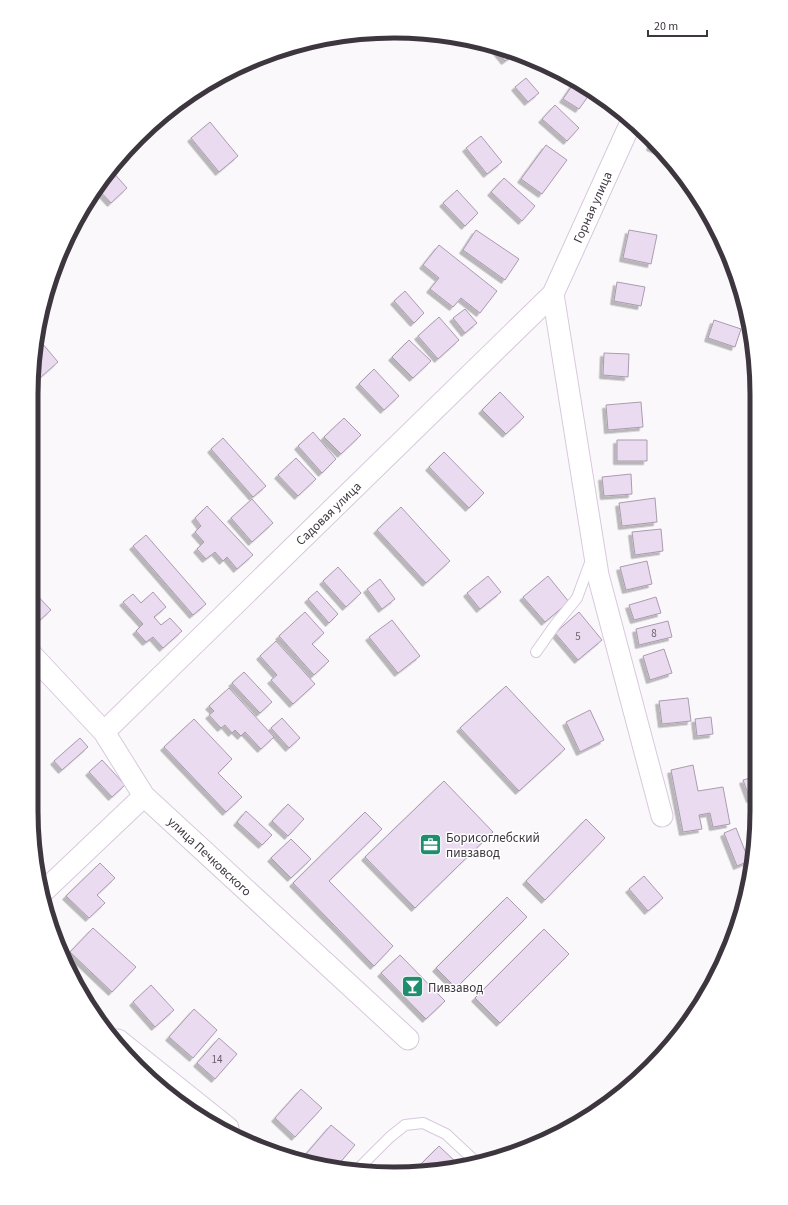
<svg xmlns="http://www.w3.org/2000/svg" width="788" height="1205" font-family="'Source Sans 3',sans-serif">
<defs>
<filter id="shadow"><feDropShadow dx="-3.5" dy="3.5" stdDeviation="0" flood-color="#0004"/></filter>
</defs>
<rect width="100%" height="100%" fill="#fbf8fc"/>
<path fill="#ebdbf0" stroke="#aa9baf" filter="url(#shadow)" d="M 493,46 L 510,50 L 516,53 L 505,61 Z
M 526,78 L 539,93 L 528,102 L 515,87 Z
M 576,80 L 592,91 L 579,109 L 563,99 Z
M 189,96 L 192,99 L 179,110 L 175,105 Z
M 555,105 L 579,128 L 567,141 L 542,119 Z
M 210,122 L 238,156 L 219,172 L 191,138 Z
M 481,136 L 502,162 L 487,174 L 466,148 Z
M 652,141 L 662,152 L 650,147 Z
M 546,145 L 567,160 L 542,194 L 521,179 Z
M 111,170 L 127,188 L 111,203 L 99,190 Z
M 504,178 L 535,206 L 522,221 L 491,192 Z
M 457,190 L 478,213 L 465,226 L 443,203 Z
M 476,230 L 519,259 L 505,280 L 463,250 Z
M 629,230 L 657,235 L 651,264 L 623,258 Z
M 439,245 L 497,291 L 480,313 L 461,298 L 453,307 L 430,289 L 439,278 L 423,265 Z
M 617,282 L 645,287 L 641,306 L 614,301 Z
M 405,291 L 424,313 L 414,323 L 394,301 Z
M 465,309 L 477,323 L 465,333 L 453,318 Z
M 439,317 L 459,340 L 438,359 L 418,336 Z
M 714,320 L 741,329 L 735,347 L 708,338 Z
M 37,337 L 58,362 L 34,383 L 34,346 Z
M 409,340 L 431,361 L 413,378 L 392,357 Z
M 604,353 L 629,354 L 628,377 L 603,375 Z
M 374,369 L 399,396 L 384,410 L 359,384 Z
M 500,392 L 524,417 L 506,434 L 482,410 Z
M 641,402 L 643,427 L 608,430 L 606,405 Z
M 344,418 L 361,435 L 341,454 L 324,437 Z
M 313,432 L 336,459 L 322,473 L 298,446 Z
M 223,438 L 266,486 L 253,497 L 211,449 Z
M 617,440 L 647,440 L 647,461 L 617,461 Z
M 444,452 L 484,493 L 469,508 L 429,467 Z
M 296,458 L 316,479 L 298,496 L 278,475 Z
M 631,474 L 632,494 L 604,496 L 602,477 Z
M 655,498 L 657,522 L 622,526 L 619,503 Z
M 252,499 L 273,523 L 252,542 L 231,518 Z
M 207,506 L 253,555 L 237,569 L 227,557 L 223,561 L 215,552 L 206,559 L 197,549 L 204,542 L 195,532 L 201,526 L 195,518 Z
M 401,507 L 450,561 L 426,583 L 377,530 Z
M 661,529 L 663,551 L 635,555 L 632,532 Z
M 146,535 L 206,604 L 193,615 L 133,546 Z
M 647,561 L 652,584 L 626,590 L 620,567 Z
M 338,567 L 361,593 L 346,607 L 323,581 Z
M 488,576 L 501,592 L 480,609 L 467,593 Z
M 548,576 L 569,602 L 545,622 L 523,597 Z
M 380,579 L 395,599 L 382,609 L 367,589 Z
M 32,590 L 51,610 L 39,621 L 32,615 Z
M 317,591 L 338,614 L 329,623 L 308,599 Z
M 153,592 L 166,607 L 154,617 L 161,625 L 170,618 L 182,631 L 163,648 L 153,637 L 146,642 L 136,631 L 143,624 L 123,602 L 133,594 L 141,603 Z
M 656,597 L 661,613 L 634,620 L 629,605 Z
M 305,612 L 324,633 L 312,644 L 329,661 L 314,675 L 279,636 Z
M 579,612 L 602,640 L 578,660 L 555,633 Z
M 392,620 L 420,656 L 398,673 L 369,637 Z
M 668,621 L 672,637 L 639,645 L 636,629 Z
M 276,641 L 315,684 L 293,704 L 271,680 L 277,675 L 260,656 Z
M 664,649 L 672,673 L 650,680 L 643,656 Z
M 244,672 L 272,702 L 260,713 L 232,683 Z
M 506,686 L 565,749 L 519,791 L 460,728 Z
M 229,688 L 274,737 L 261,749 L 245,732 L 241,736 L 235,730 L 232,733 L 225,725 L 221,728 L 209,715 L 214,711 L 209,706 Z
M 688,698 L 691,721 L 662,724 L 659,701 Z
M 32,704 L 39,711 L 32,718 Z
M 590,710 L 604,740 L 580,752 L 566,722 Z
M 711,717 L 713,734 L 697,736 L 695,719 Z
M 282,718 L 300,738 L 289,748 L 271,728 Z
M 194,719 L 232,759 L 218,773 L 242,797 L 226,812 L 164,747 Z
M 80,738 L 88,747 L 62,770 L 54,761 Z
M 102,760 L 125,785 L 112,797 L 89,772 Z
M 693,765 L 698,791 L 723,787 L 730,824 L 713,827 L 710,813 L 699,815 L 702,829 L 683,832 L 671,770 Z
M 754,777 L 754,798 L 750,799 L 743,780 Z
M 444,781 L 493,832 L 415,908 L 365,857 Z
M 288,804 L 304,819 L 288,836 L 272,821 Z
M 246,811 L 272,835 L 262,845 L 237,822 Z
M 365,812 L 382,829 L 329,881 L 393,946 L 374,966 L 293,883 Z
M 586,819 L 605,838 L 545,900 L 526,881 Z
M 736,828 L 749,861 L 737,866 L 724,833 Z
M 291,839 L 311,859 L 291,878 L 271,858 Z
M 100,863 L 115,878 L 97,895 L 105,903 L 89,918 L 66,896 Z
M 644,876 L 663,898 L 648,911 L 629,889 Z
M 507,897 L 527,917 L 456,988 L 436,968 Z
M 93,928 L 136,967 L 112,992 L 70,952 Z
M 544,929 L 569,954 L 500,1023 L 475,998 Z
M 400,955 L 445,1001 L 426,1019 L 381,973 Z
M 151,985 L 174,1010 L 155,1027 L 133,1002 Z
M 194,1009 L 217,1030 L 193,1058 L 169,1037 Z
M 219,1038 L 237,1054 L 215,1079 L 197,1063 Z
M 301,1089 L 322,1108 L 295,1137 L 275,1118 Z
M 331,1125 L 355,1145 L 338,1165 L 313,1161 L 306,1154 Z
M 439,1146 L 458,1164 L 456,1166 L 414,1171 Z"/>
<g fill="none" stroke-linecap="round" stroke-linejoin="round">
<defs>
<path id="lane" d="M 536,652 L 555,625 L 577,598 L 591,560
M 359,1168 L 390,1137 L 405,1125 L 423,1123 L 446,1134 L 477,1163"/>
<path id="street" d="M 553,294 L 598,575 L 662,816
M 32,655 L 104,732 L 144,796 L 408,1039
M 104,732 L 553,294 L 632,120
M 44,891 L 144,796
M 118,1040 L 228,1128"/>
</defs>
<use href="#lane" stroke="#d8c8dd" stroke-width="12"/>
<use href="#street" stroke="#d8c8dd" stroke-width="23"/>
<use href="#lane" stroke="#fff" stroke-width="10"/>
<use href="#street" stroke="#fff" stroke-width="21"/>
</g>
<defs>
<symbol id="office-square" viewBox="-11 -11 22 22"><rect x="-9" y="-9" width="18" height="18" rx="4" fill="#208e6e" stroke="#fff"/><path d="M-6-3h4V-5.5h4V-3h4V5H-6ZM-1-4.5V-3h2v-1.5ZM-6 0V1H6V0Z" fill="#fff"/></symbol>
<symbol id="bar-square" viewBox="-11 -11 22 22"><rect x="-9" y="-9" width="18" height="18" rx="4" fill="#208e6e" stroke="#fff"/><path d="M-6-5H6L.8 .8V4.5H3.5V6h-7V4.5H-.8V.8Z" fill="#fff"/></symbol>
</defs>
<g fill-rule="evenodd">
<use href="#office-square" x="418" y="832" width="25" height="25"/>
<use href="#bar-square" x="400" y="974" width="25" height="25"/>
</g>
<g text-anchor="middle" stroke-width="3" stroke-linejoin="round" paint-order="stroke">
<g font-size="11" fill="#685f6b">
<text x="654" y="637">8</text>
<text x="578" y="640">5</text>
<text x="217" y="1063">14</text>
</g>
<g font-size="13" fill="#3d363f" stroke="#fff">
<text transform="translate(592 207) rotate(-66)" y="5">Горная улица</text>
<text transform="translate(328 513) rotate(-44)" y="5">Садовая улица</text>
<text transform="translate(210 856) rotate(43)" y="5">улица Печковского</text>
</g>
<g font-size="13" fill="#3d363f" stroke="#fff" text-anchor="start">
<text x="446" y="842">Борисоглебский<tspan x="446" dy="15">пивзавод</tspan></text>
<text x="428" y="992">Пивзавод</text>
</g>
</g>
<path d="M0 0H788V1205H0ZM394 38H394A356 356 0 0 1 750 394V811A356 356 0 0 1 394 1167H394A356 356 0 0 1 38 811V394A356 356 0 0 1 394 38Z" fill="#fff" fill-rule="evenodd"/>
<path fill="none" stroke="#3d363f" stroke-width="5" d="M394 38H394A356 356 0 0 1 750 394V811A356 356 0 0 1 394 1167H394A356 356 0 0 1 38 811V394A356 356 0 0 1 394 38Z"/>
<path d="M648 30v6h59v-6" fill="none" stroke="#3d363f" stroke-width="2"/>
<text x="654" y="30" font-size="12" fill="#3d363f" stroke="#ffffff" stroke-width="3" paint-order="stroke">20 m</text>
</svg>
